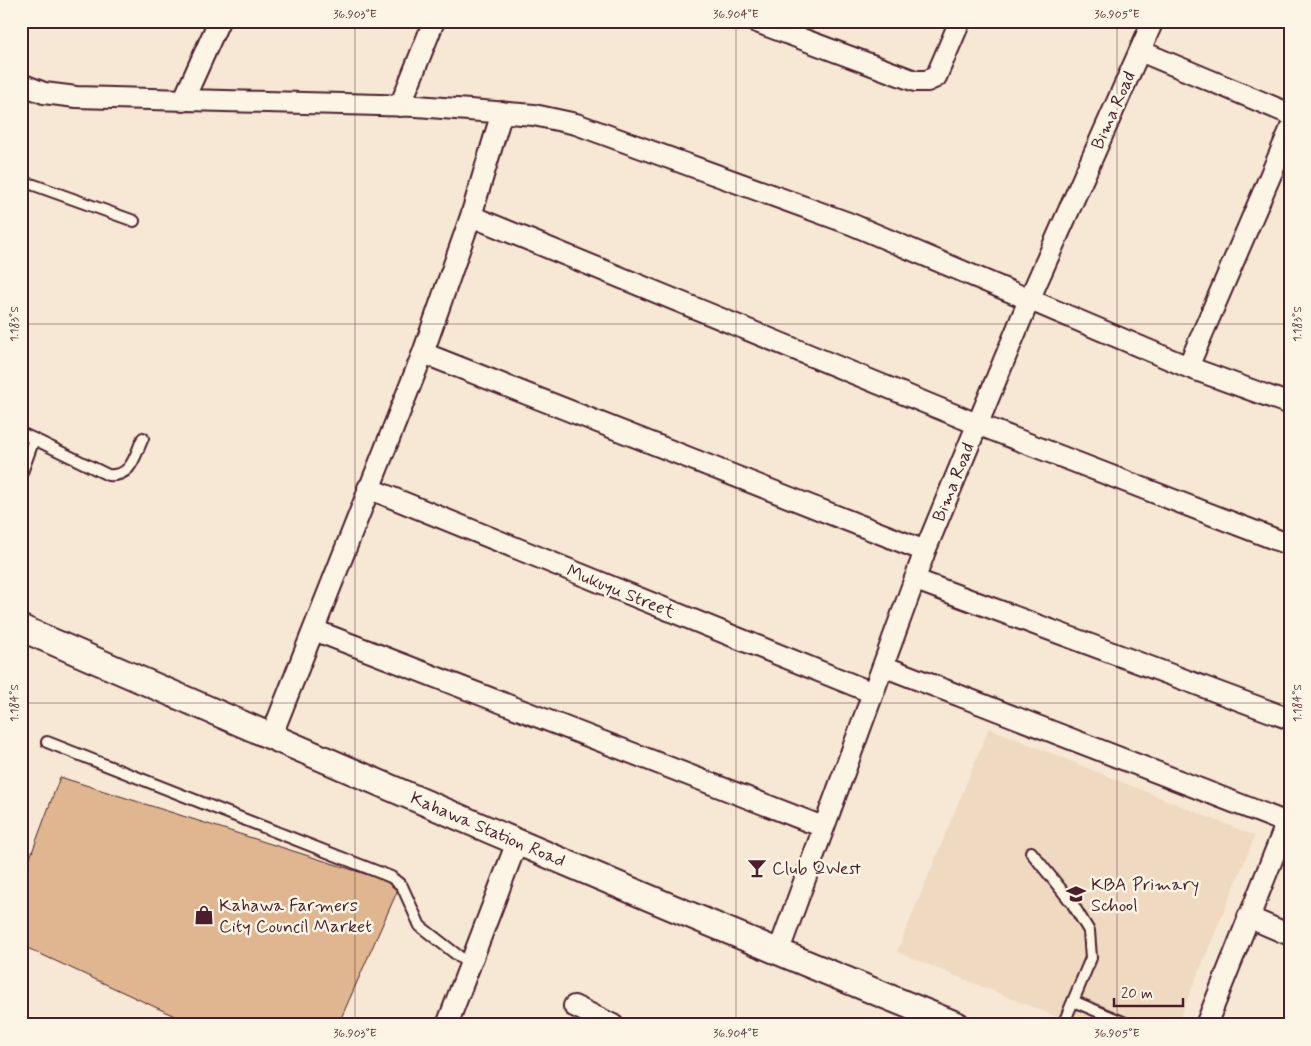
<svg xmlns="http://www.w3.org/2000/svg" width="1311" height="1046" font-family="Mynerve,sans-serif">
<rect width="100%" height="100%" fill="#f6e8d4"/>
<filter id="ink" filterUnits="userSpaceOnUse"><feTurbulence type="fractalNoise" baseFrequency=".02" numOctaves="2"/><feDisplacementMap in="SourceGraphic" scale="10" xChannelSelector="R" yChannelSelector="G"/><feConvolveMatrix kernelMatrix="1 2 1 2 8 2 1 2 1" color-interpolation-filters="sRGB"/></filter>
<g filter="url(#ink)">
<path fill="#efd9c0" d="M 989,728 L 1255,836 L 1177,1025 L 1077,1025 L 897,952 Z"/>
<path fill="#dfb690" stroke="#4a1f2b" d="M 60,777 L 400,885 L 338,1025 L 194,1025 L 21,945 L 21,882 Z"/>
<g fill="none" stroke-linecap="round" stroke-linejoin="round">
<defs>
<path id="service" d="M 21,182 L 34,185 L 134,221
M 21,433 L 34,439 L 21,475
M 34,439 L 108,475 C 132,477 134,457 143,438
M 47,742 L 391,877 L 402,886 L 420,926 L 470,965
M 1031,852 L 1072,903 L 1089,931 L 1091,958 L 1063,1025
M 1073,1001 L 1130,1025"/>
<path id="minor" d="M 754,21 L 915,81 L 927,81 L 936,77 L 960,21
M 1140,51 L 1290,114
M 21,84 L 44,93 L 76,97 L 417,106 L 534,115 L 576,124 L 851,224 L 1188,367 L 1290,404
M 183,101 L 219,21
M 400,106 L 434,21
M 502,112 L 471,216 L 977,424 L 1290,545
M 423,353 L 925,551
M 1188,367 L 1290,130
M 368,488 L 873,693
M 916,580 L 1290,719
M 314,630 L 823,827
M 883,666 L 1290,824
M 271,737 L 423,353 L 471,216
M 1248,917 L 1290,935
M 778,953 L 925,551 L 1029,300 L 1153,21
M 574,1006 L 613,1025
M 447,1025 L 517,842
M 1206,1025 L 1287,822"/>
<path id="tertiary" d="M 21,628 C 332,763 643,898 957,1025"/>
</defs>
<use href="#service" stroke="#4a1f2b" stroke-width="14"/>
<use href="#minor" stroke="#4a1f2b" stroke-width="24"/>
<use href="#tertiary" stroke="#4a1f2b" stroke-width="29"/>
<use href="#service" stroke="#fcf5e5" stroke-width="10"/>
<use href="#minor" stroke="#fcf5e5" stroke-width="20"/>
<use href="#tertiary" stroke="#fcf5e5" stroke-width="25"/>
</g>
</g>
<path fill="none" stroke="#4a1f2b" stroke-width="1" stroke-opacity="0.45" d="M 355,21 L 355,1025M 736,21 L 736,1025M 1117,21 L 1117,1025M 21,324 L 1290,324M 21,703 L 1290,703"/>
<defs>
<symbol id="bar-bare" viewBox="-9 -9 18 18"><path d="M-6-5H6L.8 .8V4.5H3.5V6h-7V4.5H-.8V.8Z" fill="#4a1f2b" stroke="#fcf5e5" stroke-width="2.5" paint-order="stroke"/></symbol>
<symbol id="school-bare" viewBox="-9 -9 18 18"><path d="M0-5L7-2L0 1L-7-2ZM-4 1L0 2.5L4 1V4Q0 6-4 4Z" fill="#4a1f2b" stroke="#fcf5e5" stroke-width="2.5" paint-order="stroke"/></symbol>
<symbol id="shop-bare" viewBox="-9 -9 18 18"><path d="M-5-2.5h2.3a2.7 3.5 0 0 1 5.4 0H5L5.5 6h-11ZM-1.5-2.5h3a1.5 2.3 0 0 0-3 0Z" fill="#4a1f2b" stroke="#fcf5e5" stroke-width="2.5" paint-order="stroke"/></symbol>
</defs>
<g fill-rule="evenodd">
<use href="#bar-bare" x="743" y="854" width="28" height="28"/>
<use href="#school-bare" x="1062" y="880" width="28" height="28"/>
<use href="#shop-bare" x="190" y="901" width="28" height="28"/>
</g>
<g text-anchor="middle" stroke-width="5" stroke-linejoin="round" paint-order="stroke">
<g font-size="18" fill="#4a1f2b" stroke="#fcf5e5">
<text transform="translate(1113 110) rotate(-66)" y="6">Bima Road</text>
<text transform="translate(953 482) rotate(-68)" y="6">Bima Road</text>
<text transform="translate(621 591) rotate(22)" y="6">Mukuyu Street</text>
<text transform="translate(488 829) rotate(23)" y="6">Kahawa Station Road</text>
</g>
<g font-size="18" fill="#4a1f2b" stroke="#fcf5e5" text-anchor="start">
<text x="772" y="874">Club QWest</text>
<text x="1091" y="890">KBA Primary<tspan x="1091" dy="21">School</tspan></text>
<text x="219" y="911">Kahawa Farmers<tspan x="219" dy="21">City Council Market</tspan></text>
</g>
</g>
<rect width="1311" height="1046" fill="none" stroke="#fcf5e5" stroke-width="55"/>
<path d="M1114 998v8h69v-8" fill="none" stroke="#4a1f2b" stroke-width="2.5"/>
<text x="1121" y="998" font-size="15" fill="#4a1f2b" stroke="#fcf5e5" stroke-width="4" paint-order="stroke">20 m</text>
<rect x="28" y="28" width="1256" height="990" fill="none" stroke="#4a1f2b" stroke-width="2"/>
<g font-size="12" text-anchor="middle" fill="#4a1f2b">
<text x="355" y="18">36.903°E</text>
<text x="736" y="18">36.904°E</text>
<text x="1117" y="18">36.905°E</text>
<text transform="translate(14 324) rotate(-90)" y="4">1.183°S</text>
<text transform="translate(1297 324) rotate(-90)" y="4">1.183°S</text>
<text transform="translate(14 703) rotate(-90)" y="4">1.184°S</text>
<text transform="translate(1297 703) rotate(-90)" y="4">1.184°S</text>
<text x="355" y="1037">36.903°E</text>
<text x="736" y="1037">36.904°E</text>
<text x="1117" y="1037">36.905°E</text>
</g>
</svg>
